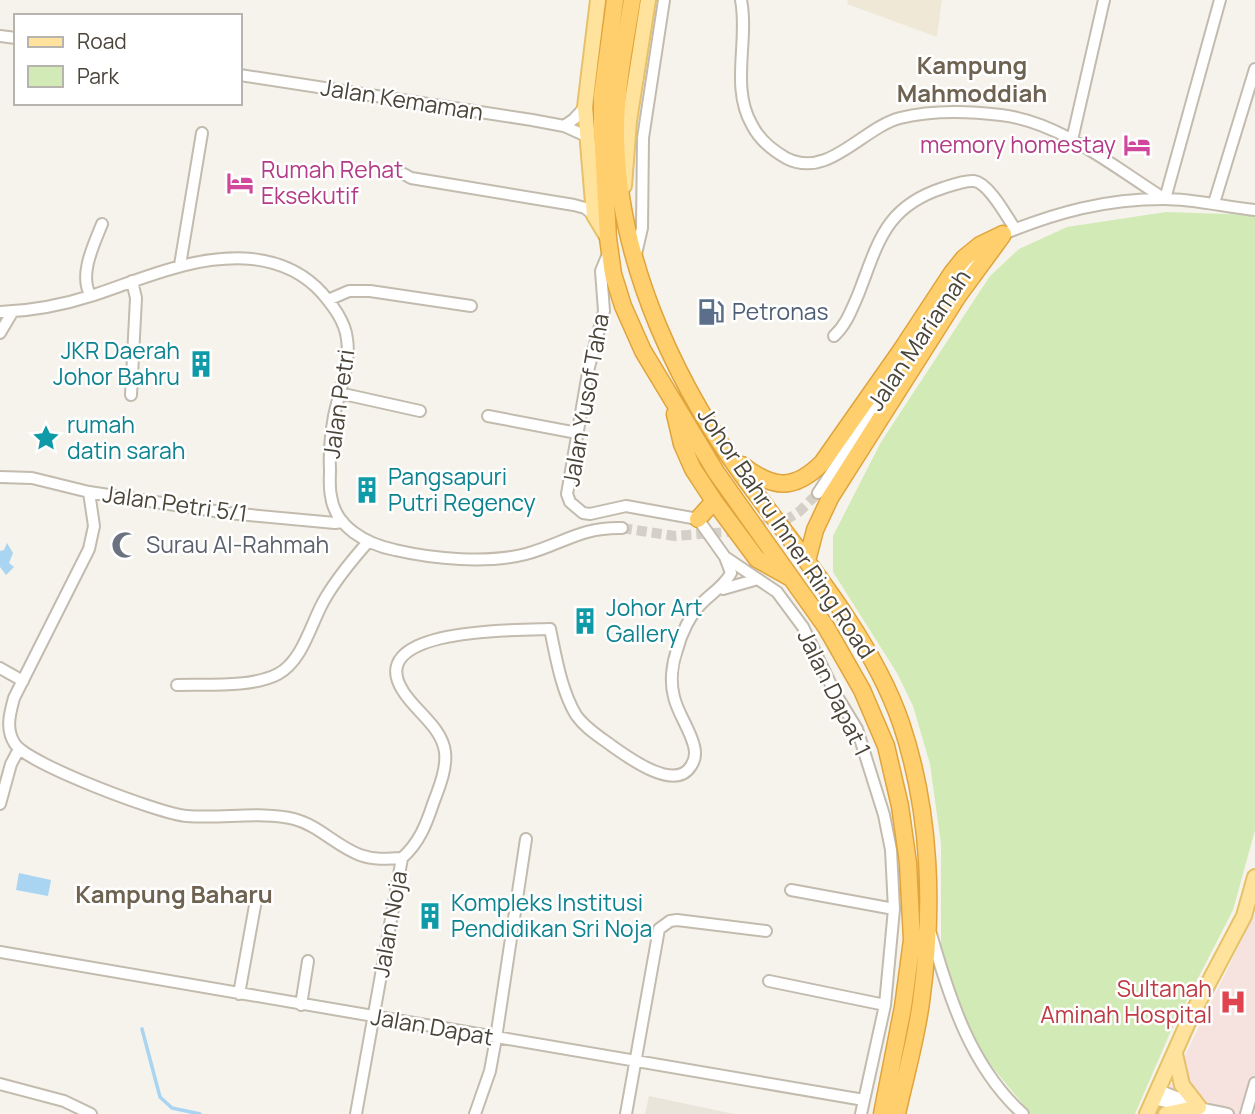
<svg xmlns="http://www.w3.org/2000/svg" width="1255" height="1114" font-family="Manrope,sans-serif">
<rect width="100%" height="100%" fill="#f6f3ec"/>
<path fill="#eae5da" d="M 649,1096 L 734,1114 L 645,1114 Z"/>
<path fill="#efe8d6" d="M 848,0 L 942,0 L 937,37 L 847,4 Z"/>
<path fill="#f6e3e0" d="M 1255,913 L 1255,1114 L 1158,1114 L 1172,1082 Z"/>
<path fill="#d2eab5" d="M 1166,212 L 1255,215 L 1255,830 L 1233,910 L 1170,1033 L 1135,1114 L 1031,1114 L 979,1051 L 954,992 L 941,949 L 941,844 L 930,764 L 913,706 L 897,673 L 833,572 L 833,536 L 881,442 L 990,276 L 1019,249 L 1067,227 Z"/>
<path fill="#a9d4f2" d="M 7,543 L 13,553 L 9,563 L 14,567 L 6,575 L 0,567 L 0,551 L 4,550 Z
M 19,873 L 51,880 L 48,896 L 16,890 Z"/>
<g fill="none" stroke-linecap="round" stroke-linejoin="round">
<path stroke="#a9d4f2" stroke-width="3.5" d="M 142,1029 L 160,1097 L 172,1108 L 200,1114"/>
<path stroke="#d4d0c8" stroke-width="10" stroke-dasharray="10 5" stroke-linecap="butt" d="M 622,528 L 675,536 L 739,531 L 786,520 L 800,511 L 818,493"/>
<defs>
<path id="minor" d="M 741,0 C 749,41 730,87 752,125 C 759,139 772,150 786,158 C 828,180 862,128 900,118 C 932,110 968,111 1001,115 C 1061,122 1115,168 1165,199
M 0,36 L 16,38
M 240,75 L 532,120 L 564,126 L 586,136
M 564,126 L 574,119 L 585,107
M 1072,140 L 1104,0
M 404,174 L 411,178 L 574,205 L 585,208 L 594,215
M 1165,199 L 1220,0
M 1214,203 L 1255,69
M 998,238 L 1003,234 C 1058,212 1105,199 1164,199 C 1195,199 1225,207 1255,210
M 608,254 L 601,271 L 604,311 L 589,367 L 567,494 L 570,502 L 583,513 L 590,514 L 626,506 L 698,519 L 725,557 L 777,592 L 803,627 L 835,693 L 857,729 L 884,815 L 891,850 L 894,909 L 885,1005 L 861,1114
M 636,254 L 642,228 L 643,138 L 664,0
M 180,265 L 202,133
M 91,296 C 78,276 94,244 102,224
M 328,300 L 349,291 L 370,291 L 471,306
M 0,312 C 32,311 63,305 94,295 C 145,278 196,254 252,259 C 279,262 304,273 322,293 C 333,306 345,321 347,339 C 351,365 339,391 334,416 C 331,433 329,452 330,469 C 330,478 329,487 331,496 C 335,527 366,544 395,550 C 434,559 487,564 526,554 C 563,544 580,527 622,528
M 0,333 L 13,311
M 834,336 C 846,325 851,311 858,295 C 878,244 884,207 943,188 C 952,185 965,180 974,181 C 989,183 1007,217 1015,229
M 339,393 L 420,411
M 131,395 L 136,298 L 132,281
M 488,416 L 577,433
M 0,477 L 32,478 L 89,492 L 228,513 L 335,523 L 343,522
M 89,492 L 94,526 L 89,549 L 14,698 C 10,713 5,729 15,744 C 28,764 160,814 187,816 C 220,819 264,811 294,819 C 318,825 336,846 360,855 C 374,860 387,859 402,858 C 419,843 426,825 433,804 C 439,788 447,769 445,752 C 442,727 415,711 403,691 C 362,627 519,630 550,629 C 556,657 561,690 576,715 C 585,728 600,737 612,746 C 629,758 675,792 691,766 C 695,760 696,753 694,746 C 690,729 678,714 674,697 C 670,682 672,664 677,650 C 681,634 690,615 702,603 C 712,593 724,586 731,573 L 725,557
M 818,493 L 962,272 L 981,253
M 723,589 L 758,579
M 0,668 L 23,681
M 177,685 C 206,684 251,688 278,674 C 304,660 311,621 326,597 C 338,577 352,560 368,542
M 0,804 L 11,764 L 19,749
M 791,890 L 894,909
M 931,934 C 950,1000 971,1067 1023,1114
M 0,952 L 864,1100
M 769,981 L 885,1005
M 239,994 L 256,900
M 301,1005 L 308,961
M 0,1084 L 64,1101 L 91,1114
M 1158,1090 L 1194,1104
M 1154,1099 C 1179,1106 1203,1108 1228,1114
M 356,1114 L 402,858
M 475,1114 L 490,1071 L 496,1038 L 526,839
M 626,1114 L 659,929 L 670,921 L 677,920 L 766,931
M 1246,1114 L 1255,1083"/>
<path id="major" d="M 598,0 L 585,107 L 594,215 L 608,238
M 624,186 L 629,121 L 648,0
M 1175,1054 L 1182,1085 L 1199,1107
M 1147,1114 L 1190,1018 L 1244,916 L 1255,877
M 1166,1114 L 1199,1107"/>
<path id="highway" d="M 615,0 L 602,96 L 602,130 L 608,238 L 613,274 L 623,306 L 643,351 L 716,472 L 826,627 L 862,690 L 886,746 L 900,806 L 908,863 L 912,940 L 903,1007 L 882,1114
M 632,0 C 625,45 615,91 616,137 C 618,266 680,394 757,495 C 808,563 873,642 901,723 C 931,812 934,910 921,1002 C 916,1040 905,1077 897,1114
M 675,414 L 682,444 L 693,469 L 714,501 L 757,559 L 789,577
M 742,465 C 772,488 793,492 822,463 L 902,349 L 952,273 L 964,258 L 980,245 L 1003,234
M 698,519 L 714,501
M 807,561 L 815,530 L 830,498 L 958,296 L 1002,236"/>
</defs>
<use href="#minor" stroke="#c2bbae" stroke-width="14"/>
<use href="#major" stroke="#e6c16a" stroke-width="18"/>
<use href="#highway" stroke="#e0a43c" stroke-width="19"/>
<use href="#minor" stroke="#fff" stroke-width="10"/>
<use href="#major" stroke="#ffe39c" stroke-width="14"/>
<use href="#highway" stroke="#ffcf6e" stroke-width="16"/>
</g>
<defs>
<symbol id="hotel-bare" viewBox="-9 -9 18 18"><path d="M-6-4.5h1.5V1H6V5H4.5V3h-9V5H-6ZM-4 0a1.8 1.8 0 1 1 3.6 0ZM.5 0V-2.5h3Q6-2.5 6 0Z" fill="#d1479c" stroke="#fff" stroke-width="2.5" paint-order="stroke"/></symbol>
<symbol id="fuel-bare" viewBox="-9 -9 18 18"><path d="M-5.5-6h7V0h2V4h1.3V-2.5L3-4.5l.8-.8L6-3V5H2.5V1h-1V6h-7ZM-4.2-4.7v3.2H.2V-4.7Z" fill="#5c6f8a" stroke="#fff" stroke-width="2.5" paint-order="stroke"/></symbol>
<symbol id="building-bare" viewBox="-9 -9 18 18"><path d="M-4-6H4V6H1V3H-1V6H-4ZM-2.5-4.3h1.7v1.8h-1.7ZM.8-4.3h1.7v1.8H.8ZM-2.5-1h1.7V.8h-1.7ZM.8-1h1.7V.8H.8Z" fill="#0f9aa8" stroke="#fff" stroke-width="2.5" paint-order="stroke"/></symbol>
<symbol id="sight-bare" viewBox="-9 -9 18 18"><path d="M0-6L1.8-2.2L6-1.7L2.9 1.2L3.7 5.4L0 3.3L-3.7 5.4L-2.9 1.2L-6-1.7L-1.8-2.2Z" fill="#0f9aa8" stroke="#fff" stroke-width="2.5" paint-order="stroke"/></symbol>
<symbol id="mosque-bare" viewBox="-9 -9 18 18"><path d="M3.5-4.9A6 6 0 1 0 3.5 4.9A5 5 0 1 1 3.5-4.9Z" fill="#6b7280" stroke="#fff" stroke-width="2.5" paint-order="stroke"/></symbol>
<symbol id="hospital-bare" viewBox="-9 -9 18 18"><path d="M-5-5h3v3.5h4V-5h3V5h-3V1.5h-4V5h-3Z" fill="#e0444e" stroke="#fff" stroke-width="2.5" paint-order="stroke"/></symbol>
</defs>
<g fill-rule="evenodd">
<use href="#hotel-bare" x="1118" y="126" width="38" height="38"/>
<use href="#hotel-bare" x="221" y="164" width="38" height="38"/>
<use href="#fuel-bare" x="692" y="293" width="38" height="38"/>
<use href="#building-bare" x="182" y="345" width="38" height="38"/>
<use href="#sight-bare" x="27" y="419" width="38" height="38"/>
<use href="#building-bare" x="348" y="471" width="38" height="38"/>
<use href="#mosque-bare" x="106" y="526" width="38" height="38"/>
<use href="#building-bare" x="566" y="602" width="38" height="38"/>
<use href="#building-bare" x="411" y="897" width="38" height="38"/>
<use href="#hospital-bare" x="1214" y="983" width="38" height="38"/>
</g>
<g text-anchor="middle" stroke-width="5" stroke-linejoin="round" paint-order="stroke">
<g font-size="23" fill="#4b4439" stroke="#fff">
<text transform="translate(402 100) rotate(9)" y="8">Jalan Kemaman</text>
<text transform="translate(919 340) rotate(-56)" y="8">Jalan Mariamah</text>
<text transform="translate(586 400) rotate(-80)" y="8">Jalan Yusof Taha</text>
<text transform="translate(339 404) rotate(-82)" y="8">Jalan Petri</text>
<text transform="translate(175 504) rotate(8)" y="8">Jalan Petri 5/1</text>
<text transform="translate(786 533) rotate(56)" y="8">Johor Bahru Inner Ring Road</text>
<text transform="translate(834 693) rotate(64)" y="8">Jalan Dapat 1</text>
<text transform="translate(390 924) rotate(-80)" y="8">Jalan Noja</text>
<text transform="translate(432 1027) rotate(10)" y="8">Jalan Dapat</text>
</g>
<g font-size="23" fill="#b23c85" stroke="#fff" text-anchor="end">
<text x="1116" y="153">memory homestay</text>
<text x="261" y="178" text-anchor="start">Rumah Rehat<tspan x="261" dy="26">Eksekutif</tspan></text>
</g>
<g font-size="23" fill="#4e5e75" stroke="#fff" text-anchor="start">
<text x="732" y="320">Petronas</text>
</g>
<g font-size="23" fill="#0d838f" stroke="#fff" text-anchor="start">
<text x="180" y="359" text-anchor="end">JKR Daerah<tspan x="180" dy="26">Johor Bahru</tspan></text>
<text x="67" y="433">rumah<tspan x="67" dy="26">datin sarah</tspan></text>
<text x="388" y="485">Pangsapuri<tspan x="388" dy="26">Putri Regency</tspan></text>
<text x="606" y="616">Johor Art<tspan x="606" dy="26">Gallery</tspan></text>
<text x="451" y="911">Kompleks Institusi<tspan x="451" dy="26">Pendidikan Sri Noja</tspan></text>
</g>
<g font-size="23" fill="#5b616d" stroke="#fff" text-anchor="start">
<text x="146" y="553">Surau Al-Rahmah</text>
</g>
<g font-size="23" fill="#be3a42" stroke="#fff" text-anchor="end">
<text x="1212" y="997">Sultanah<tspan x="1212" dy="26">Aminah Hospital</tspan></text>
</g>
<g font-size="24" font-weight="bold" fill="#6e6250" stroke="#fff">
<text x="972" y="74">Kampung<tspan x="972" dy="28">Mahmoddiah</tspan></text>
<text x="174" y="903">Kampung Baharu</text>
</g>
</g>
<rect x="14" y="14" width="228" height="91" fill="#ffffff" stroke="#b7b4b0" stroke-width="2"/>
<rect x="28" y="37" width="35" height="10" fill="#ffe39c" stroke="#b7b4b0" stroke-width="2"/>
<text x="77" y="49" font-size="21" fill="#4b4439">Road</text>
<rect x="28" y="66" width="35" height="21" fill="#d2eab5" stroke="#b7b4b0" stroke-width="2"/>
<text x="77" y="84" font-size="21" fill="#4b4439">Park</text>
</svg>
